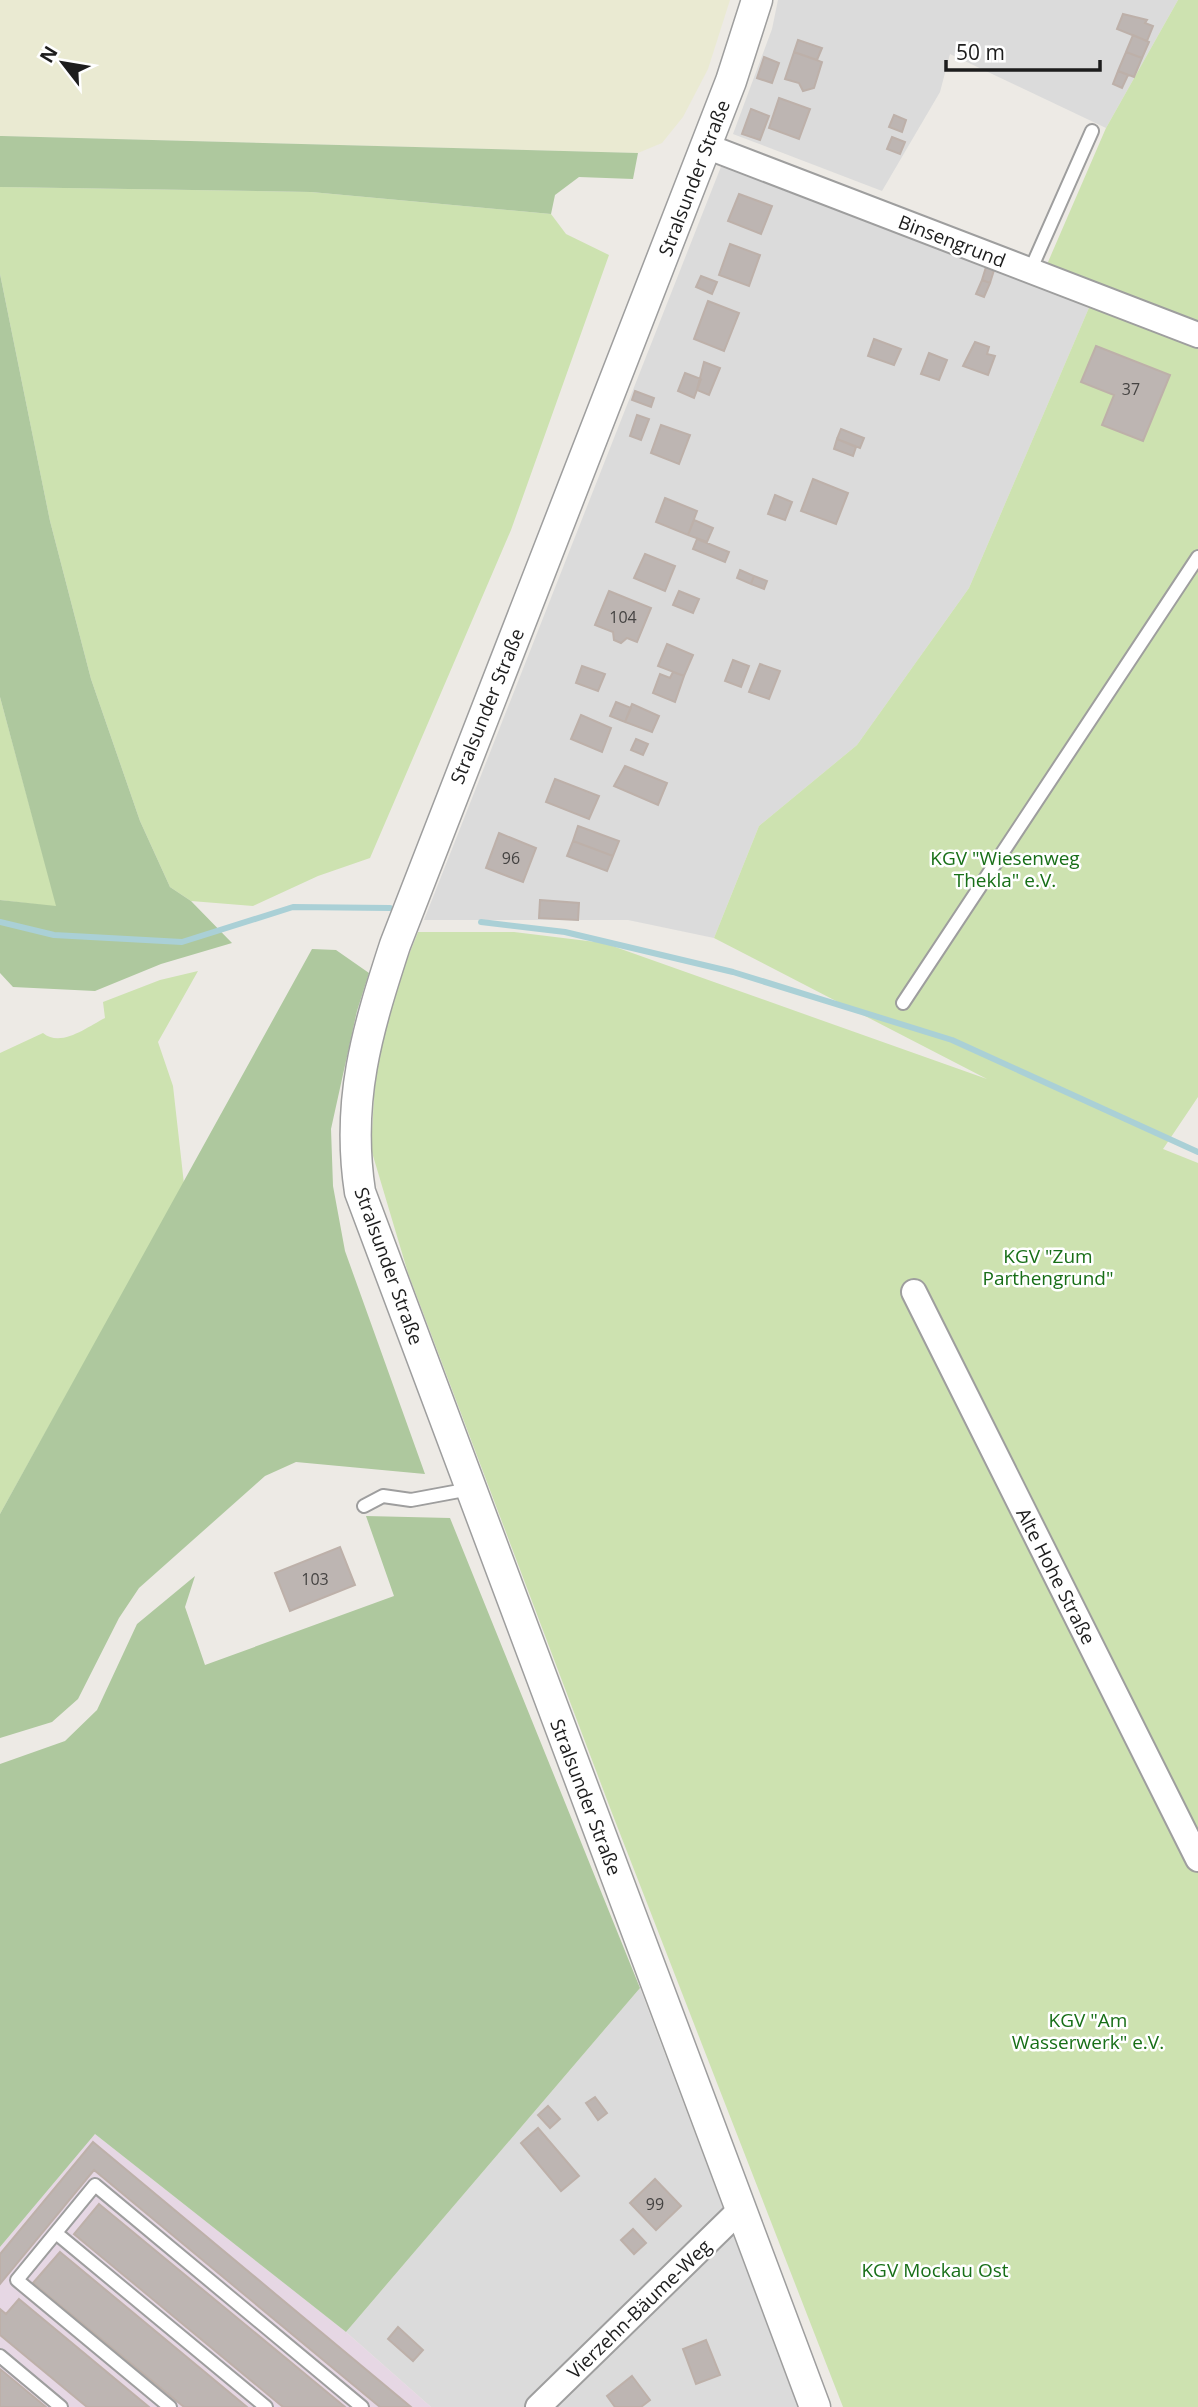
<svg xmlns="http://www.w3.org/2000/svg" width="1198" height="2407" font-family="'Open Sans',sans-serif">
<rect width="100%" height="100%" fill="#edeae5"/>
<path fill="#dbdbdb" d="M 778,0 L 1178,0 L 1106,128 L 950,54 L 940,92 L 882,191 L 733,134 L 772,29 Z
M 724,159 L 1091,303 L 969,588 L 857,745 L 759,826 L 714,938 L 628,920 L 424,920 Z
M 640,1988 L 798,2407 L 431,2407 L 346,2332 Z"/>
<path fill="#e6d7e4" d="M 95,2134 L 346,2332 L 431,2407 L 0,2407 L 0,2247 Z"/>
<path fill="#eaead2" d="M 0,0 L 730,0 L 708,69 L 683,117 L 662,143 L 638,153 L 0,136 Z"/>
<path fill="#cde2b0" d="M 1178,0 L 1198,0 L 1198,329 L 1045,269 L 1106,128 Z
M 0,187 L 311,192 L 551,214 L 566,234 L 609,255 L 511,530 L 370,858 L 318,876 L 253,906 L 191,901 L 170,887 L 140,821 L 91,679 L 50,521 L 0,274 Z
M 1091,303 L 1198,342 L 1198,1097 L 1163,1149 L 1198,1163 L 1198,2407 L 843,2407 L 612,1813 L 408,1273 L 371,1149 L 376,1062 L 394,992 L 418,932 L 514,932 L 604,943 L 987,1079 L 714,938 L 759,826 L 857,745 L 969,588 Z
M 0,697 L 57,907 L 0,900 Z
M 198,971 L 158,1042 L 173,1086 L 184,1184 L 0,1514 L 0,1053 L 43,1033 C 61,1048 87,1027 105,1018 L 103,1002 L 160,980 Z"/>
<path fill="#aec89e" d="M 0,136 L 2,136 L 638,153 L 633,179 L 579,177 L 555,195 L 551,214 L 311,192 L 0,187 Z
M 0,274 L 50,521 L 91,679 L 140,821 L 170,887 L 191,901 L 232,943 L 161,964 L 95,991 L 13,987 L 0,973 L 0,900 L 56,906 L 0,697 Z
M 312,949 L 336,950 L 369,973 L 357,1011 L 331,1129 L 333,1186 L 345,1251 L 425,1474 L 296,1462 L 265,1476 L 139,1588 L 119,1618 L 78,1699 L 52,1722 L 0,1738 L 0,1514 Z
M 366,1516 L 450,1518 L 640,1988 L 346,2332 L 95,2134 L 0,2247 L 0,1764 L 65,1741 L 97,1710 L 137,1624 L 195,1576 L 185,1607 L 205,1665 L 394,1596 Z"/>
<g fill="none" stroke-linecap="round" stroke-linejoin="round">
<path stroke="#aad0d6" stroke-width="6" d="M 0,922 L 54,935 L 182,942 L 293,907 L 390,908
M 481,922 L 565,932 L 733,972 L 952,1040 L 1198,1152"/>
</g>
<path fill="#bdb5b2" stroke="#bdb0a9" stroke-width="2" d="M 1123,14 L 1147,20 L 1145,23 L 1153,26 L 1147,41 L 1117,29 Z
M 1133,35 L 1149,42 L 1142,58 L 1126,52 Z
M 798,40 L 822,48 L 817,60 L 794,52 Z
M 794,52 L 822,62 L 814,88 L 803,91 L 799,83 L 785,79 Z
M 1126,52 L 1142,58 L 1134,77 L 1118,71 Z
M 764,57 L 779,63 L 772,83 L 757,78 Z
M 1118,71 L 1128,75 L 1122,88 L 1113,84 Z
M 779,98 L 810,109 L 799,139 L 769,128 Z
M 751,109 L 769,116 L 760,140 L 742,134 Z
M 894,115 L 906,120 L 902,132 L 889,127 Z
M 892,137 L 905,142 L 900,154 L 887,149 Z
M 739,194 L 772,206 L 761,234 L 728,221 Z
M 730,244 L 760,255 L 749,286 L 719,275 Z
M 986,267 L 994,270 L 990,283 L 982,280 Z
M 701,276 L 717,282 L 712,294 L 696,287 Z
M 982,280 L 990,283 L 984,297 L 976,294 Z
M 708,301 L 739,313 L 724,351 L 694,339 Z
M 874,339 L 901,349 L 894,365 L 868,356 Z
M 975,342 L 989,347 L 987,354 L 995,356 L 988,375 L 963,366 Z
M 1096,346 L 1170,375 L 1143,441 L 1102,425 L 1114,395 L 1081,382 Z
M 929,353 L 947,360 L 939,380 L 921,374 Z
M 704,362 L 720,368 L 709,395 L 697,390 Z
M 685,373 L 701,379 L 694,398 L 678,391 Z
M 635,391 L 654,398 L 651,407 L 632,400 Z
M 637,415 L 649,419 L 641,440 L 630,436 Z
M 661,425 L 690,435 L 679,464 L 651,453 Z
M 841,429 L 864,438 L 860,448 L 837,439 Z
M 837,439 L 856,447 L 853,456 L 834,449 Z
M 813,479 L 848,493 L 836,524 L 801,511 Z
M 775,495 L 792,502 L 785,520 L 768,514 Z
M 665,498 L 697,511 L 688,535 L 656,522 Z
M 694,520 L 713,528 L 707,542 L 688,535 Z
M 697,539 L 729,552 L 725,562 L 693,549 Z
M 645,554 L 675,566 L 665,591 L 634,578 Z
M 740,570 L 754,576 L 751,584 L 737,578 Z
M 754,576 L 767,581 L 764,589 L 751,584 Z
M 609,591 L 651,608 L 637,642 L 627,638 L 621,643 L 614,640 L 613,632 L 595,625 Z
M 679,591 L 699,599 L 693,613 L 673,605 Z
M 667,644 L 693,655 L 684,676 L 658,666 Z
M 733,660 L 749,666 L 741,687 L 725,681 Z
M 760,664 L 780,671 L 769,699 L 749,692 Z
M 582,666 L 605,674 L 598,691 L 576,683 Z
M 673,672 L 684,676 L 675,702 L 653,693 L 660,674 L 670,678 Z
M 616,702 L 631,708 L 625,722 L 610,716 Z
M 632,704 L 659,716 L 652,732 L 625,722 Z
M 581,715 L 611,728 L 602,752 L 571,739 Z
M 636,739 L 648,744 L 643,755 L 631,750 Z
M 625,766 L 667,783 L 658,805 L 614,786 Z
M 555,779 L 599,796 L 589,819 L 546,802 Z
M 578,826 L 619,841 L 613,856 L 573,841 Z
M 499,833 L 536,848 L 523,882 L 486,868 Z
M 573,841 L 613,856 L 607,871 L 567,856 Z
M 540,900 L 579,903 L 578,920 L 539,918 Z
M 340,1547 L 355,1585 L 290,1611 L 275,1573 Z
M 595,2097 L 607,2113 L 598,2120 L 586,2103 Z
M 548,2106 L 560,2119 L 550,2128 L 538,2115 Z
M 538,2128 L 579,2176 L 561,2191 L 521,2143 Z
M 93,2142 L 411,2407 L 380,2407 L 94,2170 L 0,2284 L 0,2254 Z
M 655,2179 L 681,2206 L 656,2230 L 630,2203 Z
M 99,2204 L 345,2407 L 283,2407 L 74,2234 Z
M 633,2229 L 646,2243 L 634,2254 L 621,2240 Z
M 60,2252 L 247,2407 L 184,2407 L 33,2283 Z
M 19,2299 L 149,2407 L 87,2407 L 0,2335 L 0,2309 L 6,2314 Z
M 398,2327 L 423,2350 L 413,2361 L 388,2339 Z
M 706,2340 L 720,2375 L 696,2384 L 683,2349 Z
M 0,2369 L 46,2407 L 0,2407 Z
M 632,2376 L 650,2400 L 641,2407 L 615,2407 L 607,2396 Z"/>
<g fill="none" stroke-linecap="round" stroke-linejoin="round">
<defs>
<path id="service" d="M 1030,271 L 1092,131
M 903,1003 L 1198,557
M 364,1506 L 383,1496 L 411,1500 L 470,1489
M 56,2233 L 266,2407
M 0,2356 L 61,2407
M 170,2407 L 17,2280 L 95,2185 L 362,2407"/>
<path id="minor" d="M 706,146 L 1198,335
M 914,1292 L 1198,1859
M 538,2407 L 740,2210"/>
<path id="tertiary" d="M 757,0 L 731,81 L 395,945 C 367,1031 346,1101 360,1192 L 815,2407"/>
</defs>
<use href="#service" stroke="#9e9e9e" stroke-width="16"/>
<use href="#minor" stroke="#9e9e9e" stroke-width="28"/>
<use href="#tertiary" stroke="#9e9e9e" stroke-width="33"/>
<use href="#service" stroke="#fff" stroke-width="12"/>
<use href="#minor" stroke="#fff" stroke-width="24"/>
<use href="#tertiary" stroke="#fff" stroke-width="30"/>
</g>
<g text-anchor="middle" stroke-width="5" stroke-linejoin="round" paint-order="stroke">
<g font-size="16" fill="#454342">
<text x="1131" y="395">37</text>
<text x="623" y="623">104</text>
<text x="511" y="864">96</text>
<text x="315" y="1585">103</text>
<text x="655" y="2210">99</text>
</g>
<g font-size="19" fill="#1d1d1d" stroke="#fff">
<text transform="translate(694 178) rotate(-69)" y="7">Stralsunder Straße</text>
<text transform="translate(952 241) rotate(21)" y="7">Binsengrund</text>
<text transform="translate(487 706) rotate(-68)" y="7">Stralsunder Straße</text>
<text transform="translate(389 1266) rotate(70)" y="7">Stralsunder Straße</text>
<text transform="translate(1056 1576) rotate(63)" y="7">Alte Hohe Straße</text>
<text transform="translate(586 1797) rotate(69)" y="7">Stralsunder Straße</text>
<text transform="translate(639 2309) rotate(-44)" y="7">Vierzehn-Bäume-Weg</text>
</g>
<g font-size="19" fill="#186f18" stroke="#fff">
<text x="1005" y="865">KGV "Wiesenweg<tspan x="1005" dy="22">Thekla" e.V.</tspan></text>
<text x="1048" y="1263">KGV "Zum<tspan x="1048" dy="22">Parthengrund"</tspan></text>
<text x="1088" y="2027">KGV "Am<tspan x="1088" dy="22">Wasserwerk" e.V.</tspan></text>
<text x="935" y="2277">KGV Mockau Ost</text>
</g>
</g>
<g transform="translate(63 63) rotate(301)" stroke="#ffffff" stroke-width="5" paint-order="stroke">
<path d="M0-5L12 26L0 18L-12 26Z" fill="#1d1d1d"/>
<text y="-10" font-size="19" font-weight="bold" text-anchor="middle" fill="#1d1d1d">N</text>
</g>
<path d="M946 60v10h154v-10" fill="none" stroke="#1d1d1d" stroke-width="3.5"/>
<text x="956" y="60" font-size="21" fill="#1d1d1d" stroke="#ffffff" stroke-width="5" paint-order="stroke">50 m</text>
</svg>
